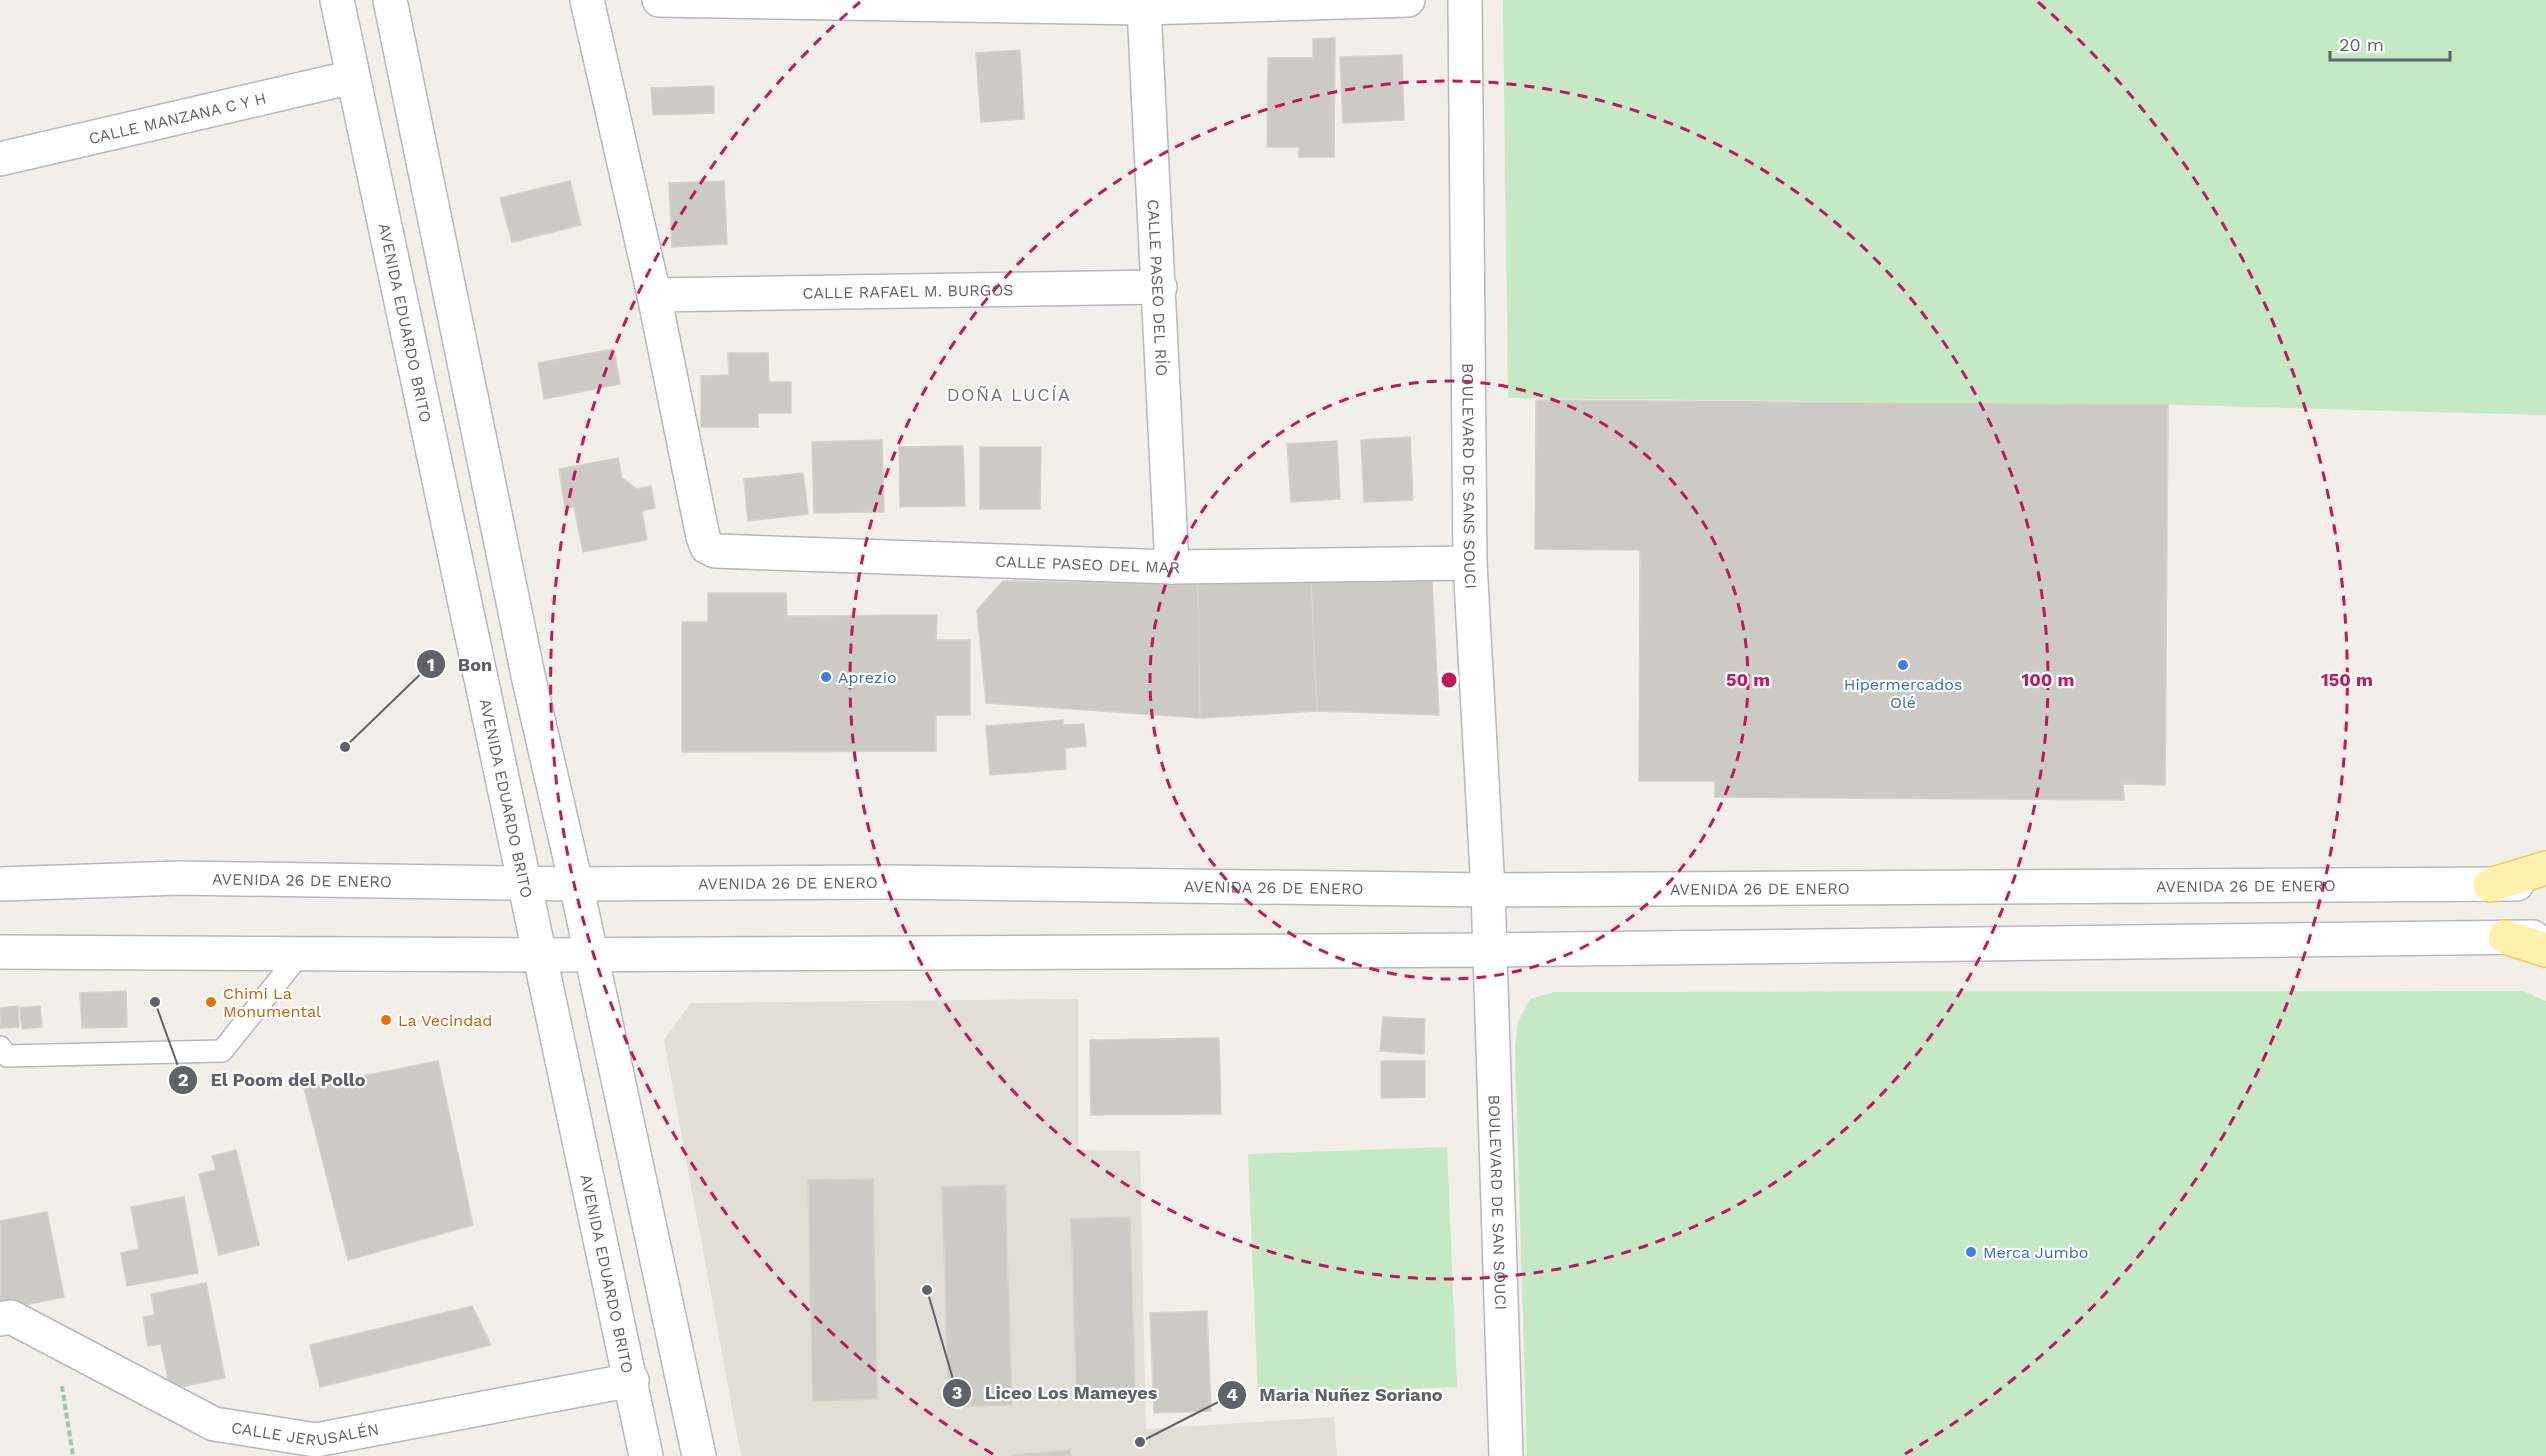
<svg xmlns="http://www.w3.org/2000/svg" width="2546" height="1456" font-family="'Work Sans',sans-serif">
<rect width="100%" height="100%" fill="#f1efe8"/>
<path fill="#e1ded6" d="M 1078,999 L 1078,1150 L 1140,1151 L 1146,1429 L 1334,1417 L 1337,1456 L 741,1456 L 664,1040 L 691,1003 Z"/>
<path fill="#c5e8c5" d="M 1503,0 L 2546,0 L 2546,415 L 2181,405 L 1508,398 Z
M 2523,991 L 2546,1001 L 2546,1456 L 1527,1456 L 1515,1049 L 1518,1022 L 1530,999 L 1554,992 Z
M 1447,1147 L 1457,1387 L 1258,1395 L 1248,1154 Z"/>
<path fill="#cccac5" stroke="#d6d1c6" stroke-width="1.5" d="M 1335,38 L 1334,157 L 1299,157 L 1299,147 L 1267,147 L 1268,58 L 1313,58 L 1313,39 Z
M 1020,50 L 1024,119 L 981,122 L 976,53 Z
M 1402,55 L 1404,120 L 1343,123 L 1340,57 Z
M 714,86 L 714,113 L 653,115 L 651,88 Z
M 570,181 L 581,225 L 512,242 L 500,198 Z
M 724,181 L 727,244 L 672,247 L 669,183 Z
M 614,349 L 620,384 L 544,399 L 538,363 Z
M 728,353 L 768,353 L 769,382 L 791,382 L 791,413 L 758,413 L 758,427 L 701,427 L 701,376 L 729,375 Z
M 1536,400 L 2168,405 L 2165,785 L 2123,784 L 2124,800 L 1715,797 L 1715,781 L 1639,781 L 1640,550 L 1535,549 Z
M 1410,437 L 1413,500 L 1364,502 L 1361,440 Z
M 882,440 L 884,512 L 814,513 L 812,442 Z
M 1337,441 L 1340,499 L 1291,502 L 1287,444 Z
M 963,446 L 965,506 L 900,507 L 899,447 Z
M 980,447 L 1041,447 L 1040,509 L 980,509 Z
M 618,458 L 622,478 L 637,489 L 651,486 L 655,508 L 642,511 L 647,540 L 583,552 L 574,507 L 565,508 L 559,469 Z
M 803,473 L 808,514 L 748,521 L 744,479 Z
M 1311,579 L 1317,711 L 1200,718 L 1198,585 Z
M 1311,579 L 1432,580 L 1439,715 L 1317,711 Z
M 1003,581 L 1198,585 L 1200,718 L 986,703 L 977,610 Z
M 708,593 L 786,593 L 787,616 L 937,615 L 936,640 L 970,640 L 970,715 L 936,715 L 936,751 L 682,752 L 682,622 L 708,622 Z
M 1063,720 L 1063,725 L 1084,724 L 1086,746 L 1065,748 L 1066,769 L 990,775 L 986,726 Z
M 126,991 L 127,1027 L 82,1028 L 80,993 Z
M 18,1006 L 19,1027 L 0,1028 L 0,1008 Z
M 40,1006 L 42,1027 L 22,1029 L 20,1008 Z
M 1383,1017 L 1425,1019 L 1424,1054 L 1380,1051 Z
M 1219,1038 L 1221,1114 L 1091,1115 L 1090,1040 Z
M 438,1061 L 473,1225 L 348,1260 L 304,1088 Z
M 1381,1061 L 1425,1061 L 1425,1097 L 1381,1098 Z
M 236,1150 L 259,1245 L 219,1255 L 199,1174 L 216,1170 L 212,1156 Z
M 873,1179 L 877,1399 L 813,1401 L 808,1180 Z
M 1005,1185 L 1012,1405 L 949,1407 L 942,1187 Z
M 184,1197 L 198,1273 L 127,1286 L 121,1253 L 139,1249 L 131,1207 Z
M 47,1212 L 64,1297 L 0,1310 L 0,1221 Z
M 1130,1217 L 1135,1399 L 1077,1401 L 1071,1219 Z
M 206,1283 L 225,1378 L 170,1389 L 161,1344 L 148,1346 L 143,1317 L 155,1315 L 151,1294 Z
M 472,1306 L 491,1345 L 320,1387 L 310,1345 Z
M 1207,1311 L 1211,1411 L 1154,1413 L 1150,1313 Z
M 1070,1450 L 1071,1456 L 1013,1456 L 1013,1455 Z"/>
<g fill="none" stroke-linecap="round" stroke-linejoin="round">
<defs>
<path id="lane" d="M 0,1047 L 7,1056 L 222,1051 L 300,954"/>
<g id="street">
<path id="s1" d="M 587,0 L 654,295 L 703,537 L 707,547 L 715,551 L 1172,567 L 1470,563"/>
<path d="M 659,0 L 1144,8 L 1408,0"/>
<path id="s2" d="M 1465,0 L 1470,563 L 1488,890 L 1506,1456"/>
<path id="s3" d="M 1144,8 L 1172,567"/>
<path id="s4" d="M 0,159 L 353,77"/>
<path id="s5" d="M 654,295 L 1160,287"/>
<path id="s6" d="M 0,1319 L 11,1317 L 214,1424 L 316,1440 L 632,1380"/>
</g>
<g id="secondary">
<path id="s7" d="M 337,0 L 646,1456"/>
<path d="M 390,0 L 529,680 L 576,884 L 699,1456"/>
<path id="s8" d="M 0,884 L 180,878 L 576,884 L 886,882 L 1488,890 L 2517,884"/>
<path d="M 0,952 L 539,955 L 1489,950 L 2533,937"/>
</g>
<path id="primary" d="M 2490,885 L 2546,868
M 2505,937 L 2546,950"/>
</defs>
<use href="#lane" stroke="#b5b8bc" stroke-width="24"/>
<use href="#street" stroke="#b5b8bc" stroke-width="36"/>
<use href="#secondary" stroke="#b6babf" stroke-width="36"/>
<use href="#primary" stroke="#f2c960" stroke-width="36"/>
<path stroke="#9cc7a9" stroke-width="4" stroke-dasharray="6 3" stroke-linecap="butt" d="M 62,1386 L 73,1456"/>
<use href="#lane" stroke="#fff" stroke-width="21"/>
<use href="#street" stroke="#fff" stroke-width="33"/>
<use href="#secondary" stroke="#fff" stroke-width="33"/>
<use href="#primary" stroke="#fff2af" stroke-width="33"/>
</g>
<g fill="none" stroke="#c2185b" stroke-width="3" stroke-dasharray="10 8">
<circle cx="1449" cy="680" r="299"/>
<circle cx="1449" cy="680" r="599"/>
<path d="M993 1454A898 898 0 0 1 860 2M2038 2A898 898 0 0 1 1905 1454"/>
</g>
<g fill="#3f7fe0" stroke="#fff" stroke-width="2">
<circle cx="1903" cy="665" r="6"/>
<circle cx="826" cy="677" r="6"/>
<circle cx="1971" cy="1252" r="6"/>
</g>
<g fill="#e8710a" stroke="#fff" stroke-width="2">
<circle cx="211" cy="1002" r="6"/>
<circle cx="386" cy="1020" r="6"/>
</g>
<g text-anchor="middle" stroke-width="4.5" stroke-linejoin="round" paint-order="stroke">
<g font-size="16" fill="#5f6368" stroke="#fff">
<text dy="6" stroke="none"><textPath href="#s4" startOffset="182">CALLE MANZANA C Y H</textPath></text>
<text dy="6" stroke="none"><textPath href="#s3" startOffset="280">CALLE PASEO DEL RÍO</textPath></text>
<text dy="6" stroke="none"><textPath href="#s5" startOffset="254">CALLE RAFAEL M. BURGOS</textPath></text>
<text dy="6" stroke="none"><textPath href="#s7" startOffset="330">AVENIDA EDUARDO BRITO</textPath></text>
<text dy="6" stroke="none"><textPath href="#s2" startOffset="476">BOULEVARD DE SANS SOUCI</textPath></text>
<text dy="6" stroke="none"><textPath href="#s1" startOffset="942">CALLE PASEO DEL MAR</textPath></text>
<text dy="6" stroke="none"><textPath href="#s7" startOffset="816">AVENIDA EDUARDO BRITO</textPath></text>
<text dy="6" stroke="none"><textPath href="#s8" startOffset="302">AVENIDA 26 DE ENERO</textPath></text>
<text dy="6" stroke="none"><textPath href="#s8" startOffset="788">AVENIDA 26 DE ENERO</textPath></text>
<text dy="6" stroke="none"><textPath href="#s8" startOffset="2246">AVENIDA 26 DE ENERO</textPath></text>
<text dy="6" stroke="none"><textPath href="#s8" startOffset="1274">AVENIDA 26 DE ENERO</textPath></text>
<text dy="6" stroke="none"><textPath href="#s8" startOffset="1760">AVENIDA 26 DE ENERO</textPath></text>
<text dy="6" stroke="none"><textPath href="#s2" startOffset="1203">BOULEVARD DE SAN SOUCI</textPath></text>
<text dy="6" stroke="none"><textPath href="#s7" startOffset="1302">AVENIDA EDUARDO BRITO</textPath></text>
<text dy="6" stroke="none"><textPath href="#s6" startOffset="333">CALLE JERUSALÉN</textPath></text>
</g>
<g font-size="16" fill="#366cbe" stroke="#fff" text-anchor="start">
<text x="838" y="683">Aprezio</text>
<text x="1903" y="690" text-anchor="middle">Hipermercados<tspan x="1903" dy="18">Olé</tspan></text>
<text x="1983" y="1258">Merca Jumbo</text>
</g>
<g font-size="16" fill="#c56008" stroke="#fff" text-anchor="start">
<text x="223" y="999">Chimi La<tspan x="223" dy="18">Monumental</tspan></text>
<text x="398" y="1026">La Vecindad</text>
</g>
<g font-size="18" letter-spacing="1.5" fill="#70757a" stroke="#fff">
<text x="1009" y="401">DOÑA LUCÍA</text>
</g>
</g>
<circle cx="1449" cy="680" r="9" fill="#c2185b" stroke="#fff" stroke-width="3"/>
<g font-size="18" text-anchor="middle" font-weight="bold" fill="#c2185b" stroke="#fff" stroke-width="4.5" stroke-linejoin="round" paint-order="stroke">
<text x="1748" y="686">50 m</text>
<text x="2048" y="686">100 m</text>
<text x="2347" y="686">150 m</text>
</g>
<path fill="none" stroke="#5f6368" stroke-width="2" d="M345 747L431 664M155 1002L183 1080M927 1290L957 1393M1140 1442L1232 1395"/>
<g fill="#5f6368" stroke="#fff" stroke-width="2">
<circle cx="345" cy="747" r="6"/>
<circle cx="155" cy="1002" r="6"/>
<circle cx="927" cy="1290" r="6"/>
<circle cx="1140" cy="1442" r="6"/>
<circle cx="431" cy="664" r="15"/>
<circle cx="183" cy="1080" r="15"/>
<circle cx="957" cy="1393" r="15"/>
<circle cx="1232" cy="1395" r="15"/>
</g>
<g font-size="18" text-anchor="middle" font-weight="bold" fill="#fff">
<text x="431" y="671">1</text>
<text x="183" y="1086">2</text>
<text x="957" y="1399">3</text>
<text x="1232" y="1401">4</text>
</g>
<g font-size="18" text-anchor="middle" font-weight="bold" fill="#5f6368" stroke="#fff" stroke-width="4.5" stroke-linejoin="round" paint-order="stroke">
<text x="475" y="671">Bon</text>
<text x="288" y="1086">El Poom del Pollo</text>
<text x="1071" y="1399">Liceo Los Mameyes</text>
<text x="1351" y="1401">Maria Nuñez Soriano</text>
</g>
<path d="M2330 51v9h120v-9" fill="none" stroke="#5f6368" stroke-width="3"/>
<text x="2339" y="51" font-size="18" fill="#5f6368" stroke="#ffffff" stroke-width="4.5" paint-order="stroke">20 m</text>
</svg>
